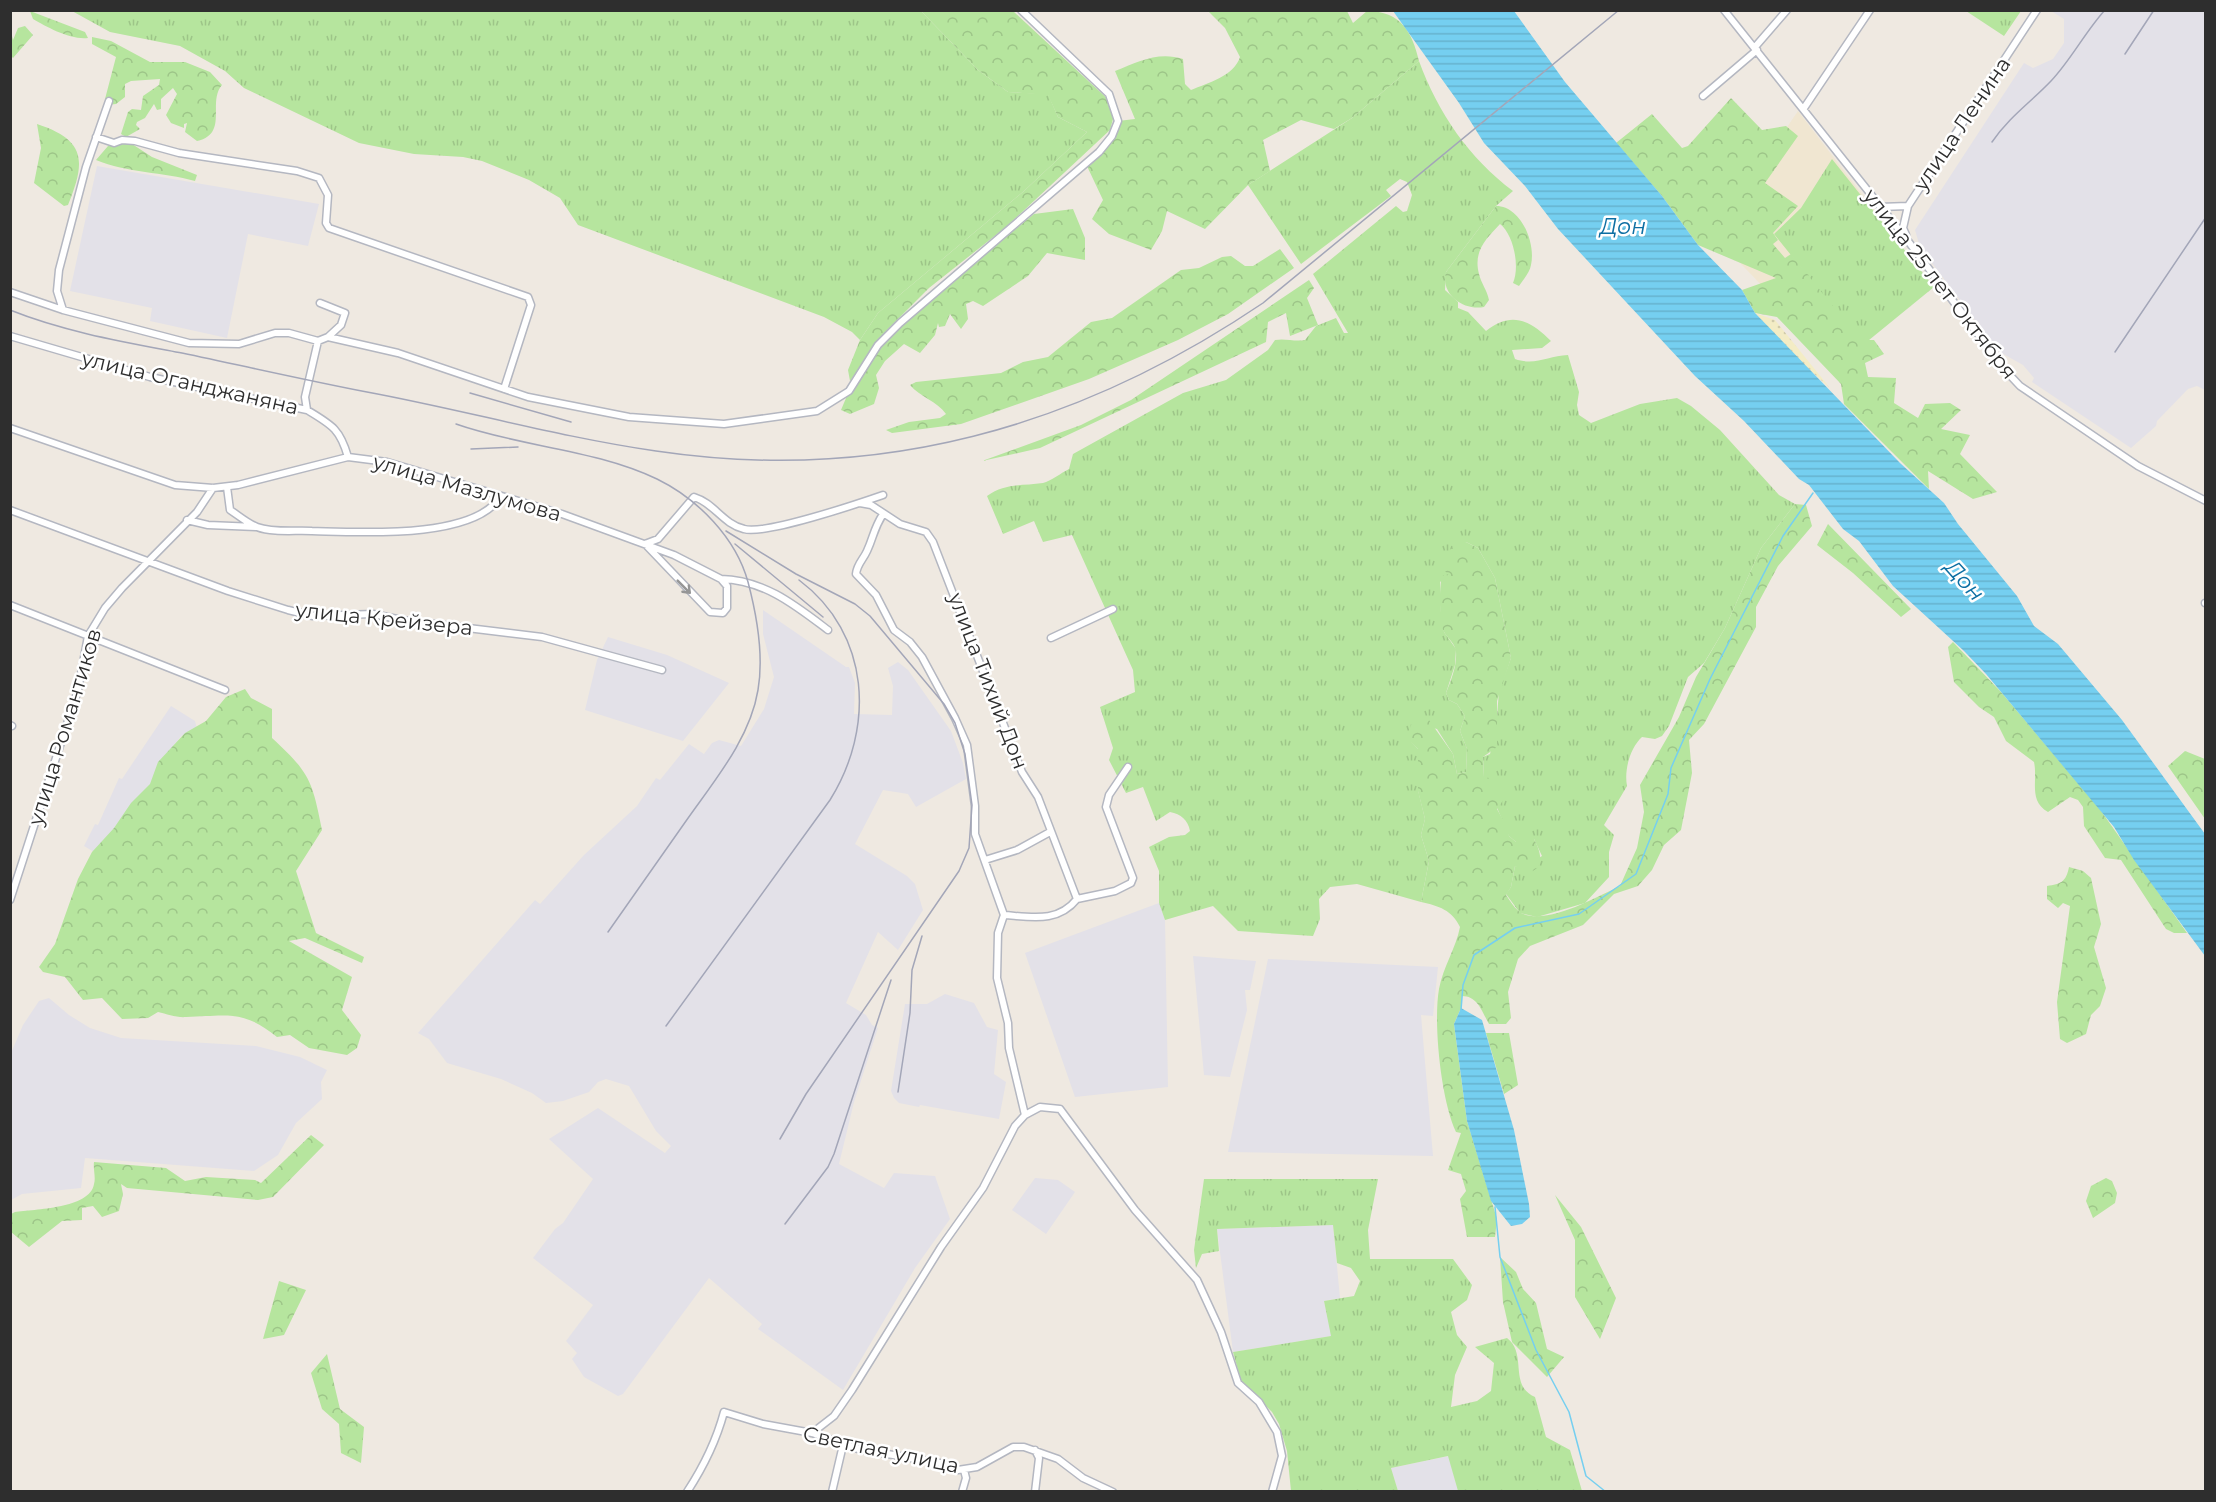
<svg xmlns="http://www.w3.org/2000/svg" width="2216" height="1502" font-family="Montserrat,sans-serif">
<defs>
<pattern id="grass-tufts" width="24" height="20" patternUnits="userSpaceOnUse" patternTransform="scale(1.5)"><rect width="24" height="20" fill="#b6e59e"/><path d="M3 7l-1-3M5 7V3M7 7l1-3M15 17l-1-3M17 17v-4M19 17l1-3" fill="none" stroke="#9dc588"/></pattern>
<pattern id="forest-crowns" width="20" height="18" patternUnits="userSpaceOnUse" patternTransform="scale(1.5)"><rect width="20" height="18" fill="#b6e59e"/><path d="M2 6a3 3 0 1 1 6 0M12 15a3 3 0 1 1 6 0" fill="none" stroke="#9dc588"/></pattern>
<pattern id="sand-dots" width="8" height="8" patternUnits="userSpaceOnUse" patternTransform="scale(1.5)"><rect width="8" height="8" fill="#f3ecc5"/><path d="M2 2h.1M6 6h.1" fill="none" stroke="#d1cbaa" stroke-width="1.8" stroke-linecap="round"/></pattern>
<pattern id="water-rules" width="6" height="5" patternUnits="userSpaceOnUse" patternTransform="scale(1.5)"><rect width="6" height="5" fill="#75cff0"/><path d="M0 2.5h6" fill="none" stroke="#66b2ce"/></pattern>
</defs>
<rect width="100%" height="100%" fill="#efe9e1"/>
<path fill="#e3e1e8" d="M 2051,11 L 2205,11 L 2205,390 L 2197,386 L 2188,389 L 2157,421 L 2156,426 L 2131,448 L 2032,382 L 2034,378 L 2023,365 L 1998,351 L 1920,247 L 1915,230 L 2024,63 L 2033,68 L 2053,59 L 2064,43 L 2064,19 Z
M 97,166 L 319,204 L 308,246 L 248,234 L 227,338 L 150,321 L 152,308 L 70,291 Z
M 763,610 L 846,667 L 849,667 L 855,683 L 854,714 L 892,715 L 893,686 L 888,668 L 898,662 L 908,670 L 951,731 L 963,763 L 966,779 L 916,807 L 908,794 L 883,790 L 855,844 L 907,876 L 915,884 L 923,910 L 898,950 L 878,932 L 846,1003 L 866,1015 L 872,1025 L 878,1028 L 854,1102 L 839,1164 L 884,1188 L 894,1173 L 935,1176 L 950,1219 L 915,1268 L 843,1390 L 758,1329 L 762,1324 L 709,1278 L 623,1394 L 618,1396 L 584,1377 L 572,1359 L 577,1353 L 566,1341 L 593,1305 L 533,1258 L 555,1229 L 563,1223 L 593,1179 L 549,1139 L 598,1108 L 665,1153 L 671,1146 L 656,1131 L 629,1086 L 606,1079 L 598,1082 L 589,1092 L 563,1101 L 546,1103 L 532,1093 L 501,1079 L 447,1063 L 429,1039 L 418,1033 L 535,900 L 540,904 L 584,855 L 637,806 L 656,778 L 660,780 L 689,744 L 704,754 L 712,743 L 719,740 L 741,746 L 764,709 L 774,677 L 763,634 Z
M 608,637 L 667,655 L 729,683 L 683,741 L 585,710 L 597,660 Z
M 171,706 L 195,721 L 197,729 L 181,736 L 168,753 L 150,789 L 94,852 L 84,846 L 95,824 L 98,825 L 119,778 L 122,779 Z
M 1159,903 L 1165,920 L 1168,1087 L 1075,1097 L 1025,953 Z
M 1193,956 L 1256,961 L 1250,990 L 1245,990 L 1247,1010 L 1230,1077 L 1204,1075 Z
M 1268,959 L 1438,967 L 1433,1016 L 1421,1015 L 1433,1156 L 1228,1152 Z
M 945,994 L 974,1003 L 987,1027 L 998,1030 L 994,1074 L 1006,1082 L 999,1119 L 920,1105 L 919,1107 L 899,1103 L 894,1098 L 891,1091 L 905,1004 L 927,1004 Z
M 49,998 L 69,1015 L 90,1028 L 121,1038 L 256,1046 L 300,1057 L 327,1070 L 321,1082 L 322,1099 L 296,1123 L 278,1155 L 254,1171 L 85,1158 L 81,1188 L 22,1194 L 11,1200 L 11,1053 L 23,1025 L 39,1001 Z
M 1035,1178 L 1058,1180 L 1075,1192 L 1046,1234 L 1012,1210 Z
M 1333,1225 L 1340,1298 L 1324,1301 L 1332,1336 L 1233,1352 L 1217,1229 Z
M 1449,1456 L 1458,1491 L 1398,1491 L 1391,1468 Z"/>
<path fill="#f0e6d1" d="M 1798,111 L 1874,210 L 1772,296 L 1713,235 Z"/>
<path fill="url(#grass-tufts)" d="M 72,11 L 921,11 L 978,70 L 1008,92 L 1048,94 L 1058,117 L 1087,132 L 1024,191 L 878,313 L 860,340 L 852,332 L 824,317 L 578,225 L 560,198 L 529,180 L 482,161 L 463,157 L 414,154 L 359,143 L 244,88 L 225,71 L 180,46 L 110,32 Z
M 1966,11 L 2021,11 L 2004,36 Z
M 1419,61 C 1438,113 1469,158 1513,191 L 1496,206 L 1446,272 L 1445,290 L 1458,302 L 1458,308 L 1468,312 L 1486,331 C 1511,311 1530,320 1551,341 L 1542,348 L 1512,350 L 1515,359 C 1535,366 1548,356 1568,355 L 1579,392 L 1577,405 L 1579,415 L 1591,423 L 1640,404 L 1677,398 L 1691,406 L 1720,430 L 1779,495 L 1795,504 L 1761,548 L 1725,628 L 1704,663 L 1688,677 L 1669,726 L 1662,736 L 1655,739 L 1642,737 C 1630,748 1624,770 1627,786 L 1604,825 L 1614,835 L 1609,852 L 1609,877 L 1585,903 L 1537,917 L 1520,913 L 1506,894 L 1511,887 L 1515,866 L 1522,868 L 1542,856 L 1534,839 L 1516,842 L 1509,836 L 1484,777 L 1483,757 L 1490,754 L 1496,729 L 1499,691 L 1511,658 L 1495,578 L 1478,548 L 1466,542 L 1449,575 L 1440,582 L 1440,606 L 1444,632 L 1456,649 L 1455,665 L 1446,693 L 1449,700 L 1457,704 L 1465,716 L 1460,731 L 1467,749 L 1466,772 L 1457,774 L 1453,754 L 1437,729 L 1412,723 L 1411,742 L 1418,749 L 1418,790 L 1425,819 L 1421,835 L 1429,861 L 1421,902 L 1357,884 L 1330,887 L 1319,899 L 1320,919 L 1313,936 L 1238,931 L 1213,906 L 1165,920 L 1159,903 L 1159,871 L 1149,847 L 1169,837 L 1185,835 L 1190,831 C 1188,820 1181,814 1170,812 L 1156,821 L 1143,787 L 1126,793 L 1109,760 L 1113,748 L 1100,707 L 1135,692 L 1133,670 L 1072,535 L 1043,542 L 1034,521 L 1003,534 L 987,496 C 1005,483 1022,486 1043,483 C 1051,481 1061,473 1069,469 L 1073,454 L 1183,393 L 1226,380 L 1268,350 L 1275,340 C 1286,338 1294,342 1305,340 L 1316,326 L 1336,318 L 1344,333 L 1348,333 L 1313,274 L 1396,206 L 1403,212 L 1407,211 L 1412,195 L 1407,182 L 1400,179 L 1386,190 L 1391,196 L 1301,264 L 1248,185 L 1352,118 Z
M 1832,159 L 1934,287 L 1836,367 L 1772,296 L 1803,270 L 1774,234 L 1801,208 Z
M 1204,1179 L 1378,1179 L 1368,1230 L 1370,1259 L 1453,1259 L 1472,1285 L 1467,1300 L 1451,1312 L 1457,1335 L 1467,1347 L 1455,1375 L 1451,1407 L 1477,1401 L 1491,1391 L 1494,1363 L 1475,1347 L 1507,1338 C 1528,1354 1508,1385 1535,1397 L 1546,1437 L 1570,1450 L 1582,1491 L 1458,1491 L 1448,1456 L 1391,1468 L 1398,1491 L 1291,1491 L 1287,1451 L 1279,1424 L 1272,1412 L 1241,1381 L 1233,1352 L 1331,1336 L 1324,1301 L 1354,1296 L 1360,1281 L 1351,1268 L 1337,1263 L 1333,1225 L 1217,1229 L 1219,1251 L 1202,1254 L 1196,1268 L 1194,1250 Z"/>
<path fill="url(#forest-crowns)" d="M 30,11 L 85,32 L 88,38 C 70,40 47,27 33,19 Z
M 921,11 L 1013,11 L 1111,102 L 1113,119 L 1110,130 L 1006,227 L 929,288 L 886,331 L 850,381 L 848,370 L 860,340 L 878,313 L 1024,191 L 1087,132 L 1058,117 L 1048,95 L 1008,92 L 978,70 Z
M 1208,11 L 1347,11 L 1353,23 L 1367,11 C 1401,11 1412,32 1419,61 L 1352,118 L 1334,129 L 1301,120 L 1263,140 L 1270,171 L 1248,185 L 1205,229 L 1167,211 L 1162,231 L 1151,250 L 1109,234 L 1092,219 L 1103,200 L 1086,164 L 1099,152 L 1118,121 L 1135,119 L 1115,71 C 1138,62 1158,51 1183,59 L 1185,84 L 1191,90 C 1208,83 1234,76 1240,57 L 1225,28 Z
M 25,26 L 33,35 L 13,58 L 11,56 L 11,32 L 13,40 L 18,28 Z
M 92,37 L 111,41 L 150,62 L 185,62 L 210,72 L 222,85 C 207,102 229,134 197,141 L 185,132 L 187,123 L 184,124 L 184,128 L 171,123 L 166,115 L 177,94 L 173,88 L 161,99 L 161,109 L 157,110 L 154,104 L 145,118 L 137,122 L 136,125 L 140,129 L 126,137 L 121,134 L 128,112 L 132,109 L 141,110 L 143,96 L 159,85 L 160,79 L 131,81 L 125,84 L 125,97 L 116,104 L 107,105 L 105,99 L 116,57 L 92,44 Z
M 1731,98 L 1762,130 L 1786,126 L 1798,136 L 1765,183 L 1798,206 L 1773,233 L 1778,240 L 1773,244 L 1785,258 L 1791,254 L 1860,340 L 1874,340 L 1884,354 L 1865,363 L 1868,377 L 1896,378 L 1894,403 L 1918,418 L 1925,404 L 1950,403 L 1961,410 L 1941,429 L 1970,435 L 1960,454 L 1997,492 L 1973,499 L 1928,471 L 1929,489 L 1844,404 L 1841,384 L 1777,317 L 1755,313 L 1742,290 L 1776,278 L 1698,245 L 1662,196 L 1616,143 L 1652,114 L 1682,148 L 1688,146 Z
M 37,124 C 86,140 86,161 68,205 L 64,206 L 34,183 L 41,148 Z
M 129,142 L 152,157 L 197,175 L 195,181 C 163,172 127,173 96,160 L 108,146 Z
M 1496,206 C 1521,206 1536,243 1531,265 C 1530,272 1523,280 1519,286 L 1513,283 C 1520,267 1514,235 1500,224 C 1486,239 1473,251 1479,274 C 1481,283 1487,290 1489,300 L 1484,307 C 1463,311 1440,294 1446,272 Z
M 1073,209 L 1085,238 L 1085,260 L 1047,253 L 1028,276 L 983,306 L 973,301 L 966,304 L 968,319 L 961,329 L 950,314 L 945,326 L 939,327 L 938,323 L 935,335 L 920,353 L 904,344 L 885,361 L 876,375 L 879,388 L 874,404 L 850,414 L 841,410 L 849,391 L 896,327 L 1034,214 Z
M 1280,249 L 1294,268 L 1228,314 L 1178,340 L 1089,379 L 961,424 L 892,433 L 886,430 L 909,422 L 940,418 L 946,414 C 937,401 920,397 910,385 L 916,382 L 1001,373 L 1023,362 L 1048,357 L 1091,322 L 1112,318 L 1181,270 L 1199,268 L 1222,257 L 1231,256 L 1245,266 L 1253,266 Z
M 1309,280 L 1314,288 L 1307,298 L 1318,325 L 1290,336 L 1286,313 L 1268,322 L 1266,342 L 1040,448 L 982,461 L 1081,425 L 1131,400 Z
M 1795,504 L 1806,505 L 1812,526 L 1778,566 L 1756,607 L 1756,627 L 1704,724 L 1689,740 L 1692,773 L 1681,830 L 1664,845 L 1652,870 L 1638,886 L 1614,894 L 1583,925 L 1530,946 L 1518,959 L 1508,992 L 1511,1018 L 1506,1024 L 1489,1024 C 1482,1012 1478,996 1462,996 L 1461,1008 L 1454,1024 L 1467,1121 L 1497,1219 L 1495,1237 L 1467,1237 L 1460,1199 L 1466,1191 L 1461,1174 L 1448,1170 L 1461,1133 L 1456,1132 C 1441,1100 1433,1023 1439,989 C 1443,967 1456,948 1460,927 C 1452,910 1439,906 1421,902 L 1429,861 L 1421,835 L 1425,819 L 1418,791 L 1418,749 L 1406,738 L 1412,723 L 1419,718 L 1429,720 L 1453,754 L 1457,774 L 1466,772 L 1467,749 L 1460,731 L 1465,716 L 1457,704 L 1449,700 L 1446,693 C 1451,680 1457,666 1456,652 C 1455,643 1448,639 1444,632 C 1439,622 1439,587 1442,576 L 1449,575 L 1442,568 L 1442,560 L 1453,546 L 1466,542 L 1478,548 L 1495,578 L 1511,658 L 1497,701 L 1497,747 L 1483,757 L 1484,777 L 1489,778 L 1504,799 L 1497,809 L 1508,829 L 1509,836 L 1516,842 L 1518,837 L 1534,839 C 1541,852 1546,869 1527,873 L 1515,866 L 1511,887 L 1506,895 C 1510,901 1515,909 1521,913 C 1547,926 1596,897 1620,886 L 1637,848 L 1644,812 L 1640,785 L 1679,717 L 1696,677 L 1725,628 L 1761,548 Z
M 1828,524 L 1911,609 L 1901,617 L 1853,573 L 1817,545 Z
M 1953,642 L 2001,692 L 2099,808 L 2187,933 L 2174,933 L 2166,929 L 2121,860 L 2105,858 L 2084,826 L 2083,807 L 2078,800 L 2070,797 L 2048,812 C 2028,801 2038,780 2034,762 L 2006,741 L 1994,717 L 1979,707 L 1954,682 L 1948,647 Z
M 245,689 L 251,698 L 272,709 L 272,738 C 310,773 312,780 322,830 L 296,871 L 316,933 L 364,957 L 362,963 L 305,938 L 289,941 L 352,977 L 342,1010 L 361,1035 L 357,1048 L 347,1055 L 309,1048 L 290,1035 L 277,1037 C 243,1009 226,1016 186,1017 C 177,1018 167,1014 158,1012 L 148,1018 L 122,1019 L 102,998 L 83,1000 L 65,977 L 43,972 L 39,967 L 55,944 L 78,879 L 92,852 L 114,828 L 131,803 L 150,784 L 158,762 L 185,733 L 206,721 L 226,697 Z
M 2185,751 L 2205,759 L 2205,819 L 2168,766 Z
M 2069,867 L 2083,871 L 2091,878 L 2101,924 L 2094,947 L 2106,988 L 2100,1006 L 2091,1015 L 2086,1034 L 2067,1043 L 2060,1039 L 2057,1002 L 2070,906 L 2063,903 L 2058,908 L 2047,899 L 2047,886 C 2061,884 2066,882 2069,867 Z
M 1486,1033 L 1509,1033 L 1518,1085 L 1504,1094 Z
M 311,1135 L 324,1145 L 273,1197 L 258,1200 L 127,1188 L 121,1184 L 123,1194 L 119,1211 L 102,1217 L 93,1206 L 82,1208 L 82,1220 L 62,1221 L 29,1247 L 11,1232 L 11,1214 L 15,1212 C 34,1209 90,1209 94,1184 C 96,1178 93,1169 94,1162 L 166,1168 L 185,1181 L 206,1177 L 255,1180 L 261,1183 Z
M 2106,1178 L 2112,1181 L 2117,1193 L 2115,1203 L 2093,1218 L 2086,1201 L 2091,1186 Z
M 1555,1195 L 1581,1227 L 1616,1298 L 1600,1339 L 1575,1297 L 1575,1240 Z
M 1500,1257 L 1516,1272 L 1523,1289 L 1536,1303 L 1547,1349 L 1564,1357 L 1547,1377 L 1512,1342 L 1503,1302 Z
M 279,1281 L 306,1290 L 284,1335 L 263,1339 Z
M 327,1354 L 340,1409 L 364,1427 L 361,1463 L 341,1453 L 339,1424 L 322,1409 L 311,1373 Z"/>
<path fill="url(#sand-dots)" d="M 1755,313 L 1775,320 L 1830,388 L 1793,355 Z"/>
<path fill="url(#water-rules)" d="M 1393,11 L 1514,11 L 1565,82 L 1662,196 L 1698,245 L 1742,290 L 1755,313 L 1900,463 L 1944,503 L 1958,524 L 2017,596 L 2034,626 L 2058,644 L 2122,720 L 2205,834 L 2205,956 L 2134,860 L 2114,827 L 1986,674 L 1964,651 L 1893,586 L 1859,541 L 1843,529 L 1809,485 L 1799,479 L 1744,421 L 1695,376 L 1558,229 L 1525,186 L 1484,143 L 1459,103 Z
M 1461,1008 L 1482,1020 L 1514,1130 L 1529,1204 L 1530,1217 L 1522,1224 L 1511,1226 L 1491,1201 L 1467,1121 L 1454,1024 Z"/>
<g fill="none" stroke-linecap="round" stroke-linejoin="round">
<path stroke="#75cff0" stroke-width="1.5" d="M 1461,1010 L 1463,985 L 1474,955 L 1515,928 L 1579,914 L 1636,874 L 1668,794 L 1671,768 L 1710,679 L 1783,536 L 1813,493
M 1495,1207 L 1500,1257 L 1536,1350 L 1569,1412 L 1586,1476 L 1606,1492"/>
<defs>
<path id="minor" d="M 1724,10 L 1908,241 L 2004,369 L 2020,386 L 2138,466 L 2206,501
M 1755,47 L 1787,10
M 1703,96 L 1757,50
M 1804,108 L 1870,10
M 96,137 L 114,143 L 122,140 L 135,141 L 179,153 L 297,171 L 319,178 L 328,195 L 326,223 L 329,228 L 528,297 L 531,305 L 504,389
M 1880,207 L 1908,206
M 1906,235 L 1903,228 L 1908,206 L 2037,10
M 10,292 L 63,310 L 189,343 L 239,344 L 275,333 L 289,333 L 318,341 L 328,337 L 398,353 L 528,397 L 629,417 L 724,424 L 817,411 L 849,391 L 878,345 L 900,323 L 1099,152 L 1112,136 L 1118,121 L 1109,94 L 1021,10
M 320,303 L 345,313 L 341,325 L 328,337
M 63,310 L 57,291 L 59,270 L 86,167 L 109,101
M 10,336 L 150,377 L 307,410 C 332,425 340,429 348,457
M 307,410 L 305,397 L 318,341
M 10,428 L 175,485 L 213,488 L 238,485 L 348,457 L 387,462 L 562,514 L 674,555 L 721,579 L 727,586 L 727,608 L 723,613 L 710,612 L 645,544
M 227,487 L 230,510 C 238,515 247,523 257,527 C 273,533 295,530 312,531 C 358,532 473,540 500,497
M 860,503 L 871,505 L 900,524 L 926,532 L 933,542 L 1022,772 L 1038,797 L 1077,899
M 10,510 L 228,591 L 288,610 L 313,616 L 373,614 L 402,620 L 542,637 L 662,670
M 187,520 L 208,525 L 256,527
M 645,544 L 658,539 L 694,497 C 714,503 723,524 744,529 C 765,535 857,504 883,495
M 721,579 C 764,580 795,605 828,630
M 2205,603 L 2206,603
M 10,605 L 225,690
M 1051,638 L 1113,609
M 10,725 L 12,726
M 985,860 L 1017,850 L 1050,832
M 10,900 L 78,690 L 88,636 L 105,608 L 122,588 L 197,512 L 213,488
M 1004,915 C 1032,917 1058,923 1077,899 L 1115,891 L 1131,883 L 1133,878 L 1106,807 L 1109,795 L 1128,767
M 1025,1115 L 1040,1107 L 1060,1109 L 1135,1210 L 1197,1280 L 1221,1332 L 1238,1383 L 1259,1402 L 1277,1432 L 1282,1456 L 1272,1492
M 812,1433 L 834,1416 L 852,1390 L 941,1247 L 983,1188 L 1015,1126 L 1025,1115 L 1009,1048 L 1008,1023 L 997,978 L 998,933 L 1004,915 L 975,834 L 975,806 L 967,745 L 955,718 L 922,657 L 910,642 L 894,630 L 876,595 L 856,574 C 857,564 863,560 867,551 C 874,536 873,530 883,514
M 687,1492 C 704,1466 716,1442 724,1412 L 763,1424 L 812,1433 L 858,1449 L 940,1463 L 958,1470 L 977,1467 L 1013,1447 L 1024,1447 L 1058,1459 L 1083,1478 L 1113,1492
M 832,1492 L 843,1445
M 962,1492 L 966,1478 L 964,1470
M 1035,1492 L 1039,1458 L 1035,1450"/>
</defs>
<use href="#minor" stroke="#b4b7c1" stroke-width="9"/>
<use href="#minor" stroke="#fff" stroke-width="6"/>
<path stroke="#a3a6b8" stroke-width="1.5" d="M 2125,54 L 2154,10
M 1992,142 C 2009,117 2031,102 2051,81 C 2071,60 2085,32 2105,10
M 10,310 C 65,332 124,342 182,353 C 244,366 305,380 367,392 C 464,410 559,437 656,451 C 878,484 1078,428 1263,303 L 1619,10
M 2115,352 L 2206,217
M 470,393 L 571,422
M 456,424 C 521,447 594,449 657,479 C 698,499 736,538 748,582 C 757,616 764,655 758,690 C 750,739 714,781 686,821 C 660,858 634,895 608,932
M 471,449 L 518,447
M 726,531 L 796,574 L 855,604 L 870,616 L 944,704 L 955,723 L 965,754 L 972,805 L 969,848 L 959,871 L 806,1094 L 780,1139
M 735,544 L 823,617
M 666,1026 L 830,800 C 875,728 871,634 799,580
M 898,1092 L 910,1013 L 912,970 L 922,936
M 785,1224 L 828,1167 L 834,1154 L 891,980"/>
</g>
<defs><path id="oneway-shaft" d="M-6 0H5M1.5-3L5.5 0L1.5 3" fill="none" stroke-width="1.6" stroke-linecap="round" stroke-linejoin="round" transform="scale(1.5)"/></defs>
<use stroke="#969696" href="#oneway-shaft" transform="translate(684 587) rotate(45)"/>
<g text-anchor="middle" stroke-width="5" stroke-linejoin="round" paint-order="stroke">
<g font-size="21" fill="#2e2e2e" stroke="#fff">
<text transform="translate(1962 124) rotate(-56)" y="7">улица Ленина</text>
<text transform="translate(1940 284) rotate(52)" y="7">улица 25 лет Октября</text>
<text transform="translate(190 383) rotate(13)" y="7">улица Оганджаняна</text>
<text transform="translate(467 488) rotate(16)" y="7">улица Мазлумова</text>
<text transform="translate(384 619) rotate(6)" y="7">улица Крейзера</text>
<text transform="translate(988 681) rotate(69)" y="7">улица Тихий Дон</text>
<text transform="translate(65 727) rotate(-73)" y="7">улица Романтиков</text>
<text transform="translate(881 1450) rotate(12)" y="7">Светлая улица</text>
</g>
<g font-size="22" font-style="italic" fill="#0d6fa3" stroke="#fff">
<text x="1623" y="234">Дон</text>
<text transform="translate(1965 580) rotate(48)" y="8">Дон</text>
</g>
</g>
<rect width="2216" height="1502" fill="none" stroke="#2e2e2e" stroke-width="24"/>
</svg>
